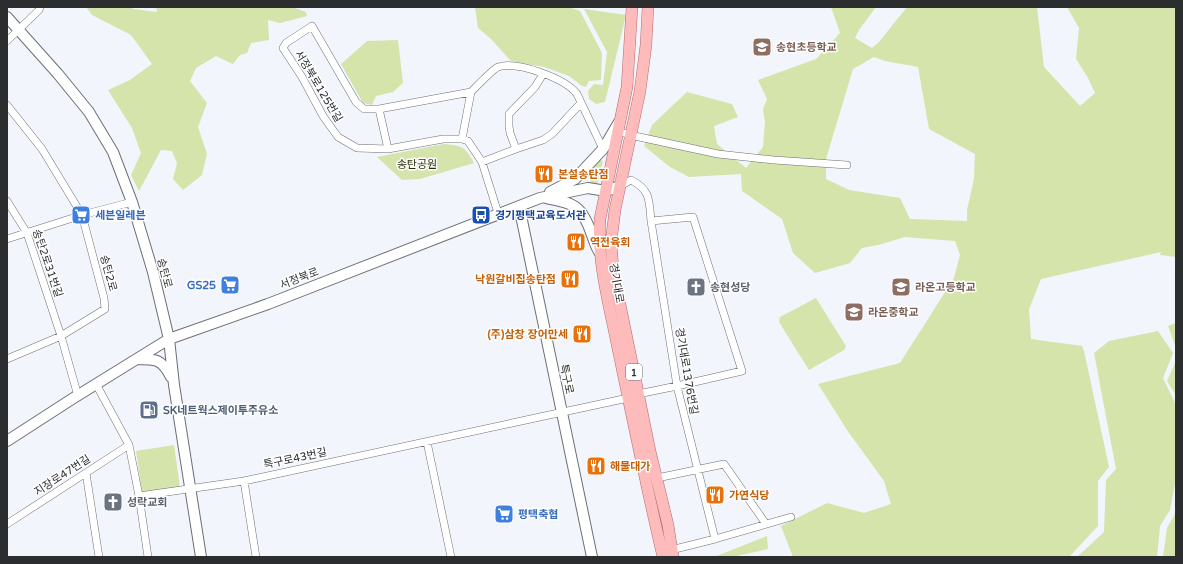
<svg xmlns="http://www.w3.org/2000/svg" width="1183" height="564" font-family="'Varela Round','Noto Sans KR',sans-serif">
<rect width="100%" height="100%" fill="#f2f5fb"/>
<path fill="#d4e4aa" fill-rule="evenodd" d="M 86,7 L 129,7 L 134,9 L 157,12 L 156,7 L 292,7 L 306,12 L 307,16 L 280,23 L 268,20 L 269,40 L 251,43 L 247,53 L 240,55 L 233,64 L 216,56 L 196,68 L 190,81 L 207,103 L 198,127 L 207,154 L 202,175 L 183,190 L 173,179 L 177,163 L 172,151 L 161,150 L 139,191 L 131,175 L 141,153 L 132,128 L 108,90 L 130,80 L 152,64 L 131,35 L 92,15 Z
M 475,7 L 569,7 L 580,11 L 602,53 L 601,80 L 589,81 L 586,87 L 582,86 L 569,76 L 544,67 L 511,61 L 491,39 L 478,28 Z
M 831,7 L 876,7 L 859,30 L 855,38 L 872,48 L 879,42 L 907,7 L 1037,7 L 1044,67 L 1080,106 L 1095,93 L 1088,78 L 1076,59 L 1079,28 L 1067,7 L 1176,7 L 1176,257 L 1160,255 L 1161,252 L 1041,279 L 1029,309 L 1031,339 L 1082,346 L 1084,351 L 1109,467 L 1098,481 L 1098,526 L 1069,557 L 793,557 L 781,526 L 827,503 L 864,513 L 891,504 L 884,481 L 847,430 L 818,384 L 900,363 L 954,278 L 960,255 L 955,241 L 905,237 L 878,245 L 862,248 L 850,263 L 815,273 L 793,253 L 782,219 L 742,191 L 741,174 L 689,177 L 670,167 L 644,146 L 652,125 L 687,92 L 732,104 L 738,117 L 714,126 L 717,144 L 746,168 L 763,147 L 765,122 L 763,109 L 767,99 L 758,80 L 816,59 L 840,33 ZM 874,57 L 885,61 L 918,67 L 929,129 L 975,154 L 974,179 L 967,210 L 967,221 L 910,219 L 900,198 L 849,190 L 826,179 L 826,159 L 853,69 Z
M 584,9 L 626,15 L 605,102 L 596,104 L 589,99 L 588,91 L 594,84 L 603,85 L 607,52 Z
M 398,40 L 403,83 L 393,92 L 376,96 L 372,105 L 363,103 L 341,64 L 367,41 Z
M 444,144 C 462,146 465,146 474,163 L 420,179 L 402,180 L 377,157 Z
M 600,160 L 603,161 L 597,185 L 593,185 L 585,174 Z
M 816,298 L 846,346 L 844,350 L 809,370 L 779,322 L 780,317 Z
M 1176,323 L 1176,348 L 1168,326 Z
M 1158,331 L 1173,353 L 1163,378 L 1176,405 L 1176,478 L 1170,510 L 1160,526 L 1157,557 L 1077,557 L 1104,532 L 1106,480 L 1116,469 L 1094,353 L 1109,341 Z
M 1176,361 L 1176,395 L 1167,381 Z
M 174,445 L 180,487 L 142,492 L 136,451 Z
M 1176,508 L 1176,557 L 1163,557 L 1167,528 L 1174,516 Z
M 767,536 L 768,549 L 732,557 L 714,557 Z"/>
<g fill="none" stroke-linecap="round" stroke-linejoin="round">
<defs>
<path id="street" d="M 7,41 L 39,10 L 40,7
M 543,74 L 535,87 L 509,114 L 509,126 L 510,133 L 516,149 L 543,140 L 552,134 L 581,103
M 471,92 C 476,87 493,69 498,67 C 517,61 565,78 577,94 L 603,149
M 7,105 L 42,149 L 82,215 L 104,298 L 105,309 L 61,336 L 7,359
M 379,109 L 471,92 L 462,139
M 618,131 L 630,135 L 718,154 L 774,160 L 847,165
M 388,149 L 379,109 L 364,109 L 356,102 L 312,26 L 286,43 L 283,48 L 302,77 L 323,116 L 338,137 L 357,148 L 388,149 L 443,139 L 462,139 L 468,141 L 482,162 L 498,213
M 482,162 L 516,149
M 620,186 L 631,180 C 651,190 649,201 651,221 L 677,386 L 715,539 L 671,550
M 7,201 L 27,233 L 61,336 L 78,396
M 7,239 L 82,215 L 132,202
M 96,384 L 129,445 L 139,496 L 148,557
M 427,442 L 451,557
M 86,473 L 99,557
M 657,478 L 724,464 L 766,524
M 244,481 L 256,557
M 139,496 L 244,481 L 628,398 L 638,394 L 677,386 L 742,371 L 693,217 L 651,221
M 7,524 L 129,445
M 715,539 L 791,517"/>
<path id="secondary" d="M 7,17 L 58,74 L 89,112 L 113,152 L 132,202 L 153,272 L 169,339 L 174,385 L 201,557
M 550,192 L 575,179 L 603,149 L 619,122
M 546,198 C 575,203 582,206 592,235 C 594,241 596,248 600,253
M 519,206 L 592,557
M 137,359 C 156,359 162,359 171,377
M 7,441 L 72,399 L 169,339 L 268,304 L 540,198 L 588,188 L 606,191 L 620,186"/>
<path id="primary" d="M 632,7 L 627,87 L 600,219 C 597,259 608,300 616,339 C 631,412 646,485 663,557
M 648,7 L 646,45 L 640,91 L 615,210 L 611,242 L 613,270 L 650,451 L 668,525 L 673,557"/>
</defs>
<use href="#street" stroke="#6d6f75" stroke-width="8"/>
<use href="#secondary" stroke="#6d6f75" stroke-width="12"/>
<use href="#primary" stroke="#b36c6e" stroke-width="12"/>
<use href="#street" stroke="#fff" stroke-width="7"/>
<use href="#secondary" stroke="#fff" stroke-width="10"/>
<use href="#primary" stroke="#fdbbbc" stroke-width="11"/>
</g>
<defs>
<symbol id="school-square" viewBox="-11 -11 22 22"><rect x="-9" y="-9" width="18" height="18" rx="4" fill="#8d6e63" stroke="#fff"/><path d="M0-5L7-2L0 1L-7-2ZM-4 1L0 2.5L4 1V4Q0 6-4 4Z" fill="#fff"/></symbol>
<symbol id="restaurant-square" viewBox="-11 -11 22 22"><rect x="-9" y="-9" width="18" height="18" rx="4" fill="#e8710a" stroke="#fff"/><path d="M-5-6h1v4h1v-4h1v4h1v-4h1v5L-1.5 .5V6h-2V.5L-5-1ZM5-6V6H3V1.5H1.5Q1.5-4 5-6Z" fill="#fff"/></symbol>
<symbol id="supermarket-square" viewBox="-11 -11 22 22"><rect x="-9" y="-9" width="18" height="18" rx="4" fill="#3f7fe0" stroke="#fff"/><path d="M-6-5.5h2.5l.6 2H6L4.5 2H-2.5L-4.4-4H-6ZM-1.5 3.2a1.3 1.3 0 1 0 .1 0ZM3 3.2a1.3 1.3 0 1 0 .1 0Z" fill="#fff"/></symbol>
<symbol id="bus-square" viewBox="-11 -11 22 22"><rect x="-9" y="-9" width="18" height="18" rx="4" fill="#1a4fb4" stroke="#fff"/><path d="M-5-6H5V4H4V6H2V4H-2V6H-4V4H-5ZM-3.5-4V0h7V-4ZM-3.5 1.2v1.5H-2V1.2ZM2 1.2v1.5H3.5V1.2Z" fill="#fff"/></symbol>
<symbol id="church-square" viewBox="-11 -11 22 22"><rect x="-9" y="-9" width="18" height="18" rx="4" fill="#6b7280" stroke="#fff"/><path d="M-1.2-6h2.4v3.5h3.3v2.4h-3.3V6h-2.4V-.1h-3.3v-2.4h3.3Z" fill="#fff"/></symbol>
<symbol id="fuel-square" viewBox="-11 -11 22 22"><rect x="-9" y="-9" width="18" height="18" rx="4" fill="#5c6f8a" stroke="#fff"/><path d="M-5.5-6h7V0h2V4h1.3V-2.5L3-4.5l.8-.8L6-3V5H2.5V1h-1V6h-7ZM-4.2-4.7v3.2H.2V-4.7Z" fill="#fff"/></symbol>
</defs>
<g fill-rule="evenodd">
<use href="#school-square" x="751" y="36" width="22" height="22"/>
<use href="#restaurant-square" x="533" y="163" width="22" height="22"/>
<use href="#supermarket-square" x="70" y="204" width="22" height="22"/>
<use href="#bus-square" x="470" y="204" width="22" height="22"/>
<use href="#restaurant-square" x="565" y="231" width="22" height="22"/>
<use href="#restaurant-square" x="559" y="268" width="22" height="22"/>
<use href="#supermarket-square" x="219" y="274" width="22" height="22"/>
<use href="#church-square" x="685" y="276" width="22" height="22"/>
<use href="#school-square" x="890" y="276" width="22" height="22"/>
<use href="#school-square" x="843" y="301" width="22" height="22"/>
<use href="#restaurant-square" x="571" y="323" width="22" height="22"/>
<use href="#fuel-square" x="138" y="399" width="22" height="22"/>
<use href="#restaurant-square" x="585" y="455" width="22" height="22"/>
<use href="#restaurant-square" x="704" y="484" width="22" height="22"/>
<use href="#church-square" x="102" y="491" width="22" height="22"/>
<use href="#supermarket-square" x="493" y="503" width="22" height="22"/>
</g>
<g text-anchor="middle" stroke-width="3" stroke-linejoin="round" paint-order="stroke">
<rect fill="#fff" stroke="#6b6c6d" stroke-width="1" x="626" y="364" width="16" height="16" rx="3"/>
<g font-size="10" font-weight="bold" fill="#2c2d2f">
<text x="634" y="376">1</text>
</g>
<g font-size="11" font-weight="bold" fill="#785e54" stroke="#fff" text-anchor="start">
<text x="776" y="51">송현초등학교</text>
<text x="915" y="291">라온고등학교</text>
<text x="868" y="316">라온중학교</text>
</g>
<g font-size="11" fill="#2c2d2f" stroke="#fff">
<text transform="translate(319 86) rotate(59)" y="4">서정북로125번길</text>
<text transform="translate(48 263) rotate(71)" y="4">송탄2로31번길</text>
<text transform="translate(109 273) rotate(75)" y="4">송탄2로</text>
<text transform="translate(165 273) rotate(75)" y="4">송탄로</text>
<text transform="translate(299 278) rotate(-21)" y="4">서정북로</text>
<text transform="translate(617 283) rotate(80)" y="4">경기대로</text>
<text transform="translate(687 371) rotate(80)" y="4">경기대로1376번길</text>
<text transform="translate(567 379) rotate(78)" y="4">특구로</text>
<text transform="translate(295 458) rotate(-12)" y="4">특구로43번길</text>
<text transform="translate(62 475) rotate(-33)" y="4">지장로47번길</text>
</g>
<g font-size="11" fill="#28300a" stroke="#fff">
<text x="417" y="168">송탄공원</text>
</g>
<g font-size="11" font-weight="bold" fill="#c56008" stroke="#fff" text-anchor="start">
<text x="558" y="178">본설송탄점</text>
<text x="590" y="246">역전육회</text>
<text x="556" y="283" text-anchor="end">낙원갈비집송탄점</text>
<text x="568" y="338" text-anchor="end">(주)삼창 장어만세</text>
<text x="610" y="470">해물대가</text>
<text x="729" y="499">가연식당</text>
</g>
<g font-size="11" font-weight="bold" fill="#366cbe" stroke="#fff" text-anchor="start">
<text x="95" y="219">세븐일레븐</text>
<text x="216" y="289" text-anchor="end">GS25</text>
<text x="518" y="518">평택축협</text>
</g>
<g font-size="11" font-weight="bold" fill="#164399" stroke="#fff" text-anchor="start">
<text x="495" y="219">경기평택교육도서관</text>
</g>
<g font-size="11" font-weight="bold" fill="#5b616d" stroke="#fff" text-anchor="start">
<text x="710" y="291">송현성당</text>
<text x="127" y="506">성락교회</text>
</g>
<g font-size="11" font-weight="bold" fill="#4e5e75" stroke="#fff" text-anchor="start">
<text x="163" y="414">SK네트웍스제이투주유소</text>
</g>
</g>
<rect width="1183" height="564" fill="none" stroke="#2c2d2f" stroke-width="16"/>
</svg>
